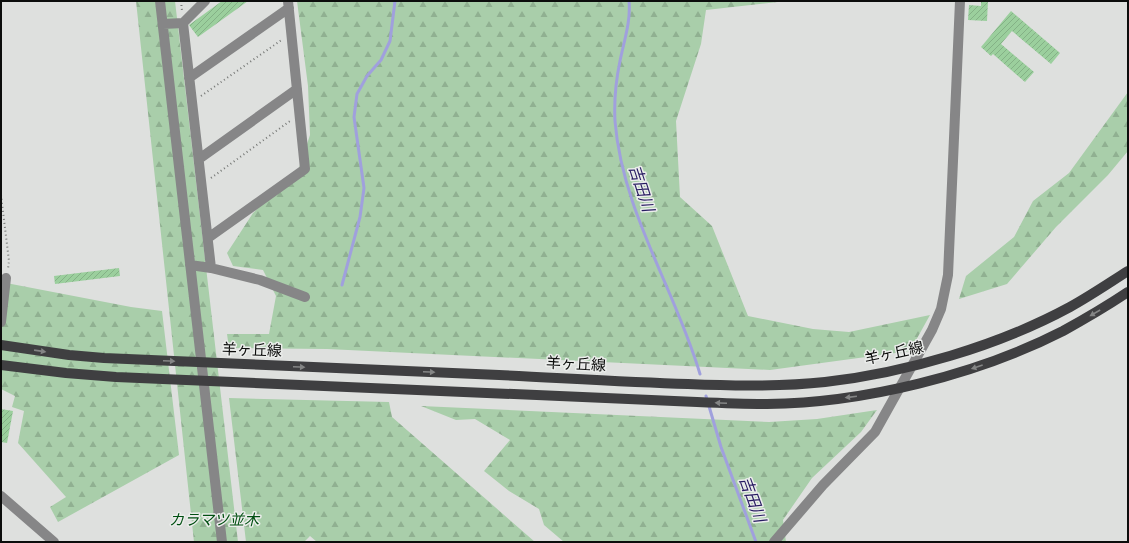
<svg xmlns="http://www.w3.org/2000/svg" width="1129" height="543" font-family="'Zilla Slab','Noto Sans JP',serif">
<defs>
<pattern id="forest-firs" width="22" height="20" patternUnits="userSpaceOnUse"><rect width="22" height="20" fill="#a9ceaa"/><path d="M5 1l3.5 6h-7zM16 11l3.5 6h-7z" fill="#90b091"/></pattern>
<pattern id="building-hatch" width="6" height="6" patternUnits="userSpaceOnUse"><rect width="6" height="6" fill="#9bcf9d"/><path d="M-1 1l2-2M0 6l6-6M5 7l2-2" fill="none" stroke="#84b186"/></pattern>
</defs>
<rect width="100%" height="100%" fill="#dee0de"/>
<path fill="url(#forest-firs)" d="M 136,1 L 175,1 L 238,542 L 194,542 Z
M 297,1 L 787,1 L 706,10 L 701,44 L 676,121 L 680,197 L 712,226 L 748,316 L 813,329 L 849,332 L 930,315 L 910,351 L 770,370 L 327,349 L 229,348 L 227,334 L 269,334 L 276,296 L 263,270 L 233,266 L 227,253 L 253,213 L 298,171 L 310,135 L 308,86 Z
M 1128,92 L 1128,151 L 1108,175 L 1056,227 L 1007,284 L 959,299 L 966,276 L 1014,237 L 1033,201 L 1069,173 Z
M 1,282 L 131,307 L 162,311 L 179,455 L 58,522 L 50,507 L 66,497 L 18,443 L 24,411 L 12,407 L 15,396 L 1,389 Z
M 229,398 L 389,402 L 392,417 L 535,542 L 317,542 L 310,536 L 304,542 L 246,542 Z
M 421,406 L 769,422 L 817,419 L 877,410 L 861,432 L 812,478 L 783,520 L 786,542 L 564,542 L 544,525 L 539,509 L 509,491 L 484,471 L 510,440 L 475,419 L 456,420 Z"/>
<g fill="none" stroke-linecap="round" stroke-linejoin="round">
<path stroke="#a0a0dd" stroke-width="3" d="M 629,1 C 631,21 624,41 620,61 C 616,80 614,102 615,121 C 622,211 675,289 700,374
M 342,285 L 360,217 L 364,188 L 354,117 L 357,94 L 367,76 L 381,60 L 390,41 L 395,1
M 706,396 L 721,447 L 756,542"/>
</g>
<path fill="url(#building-hatch)" d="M 222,1 L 248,1 L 198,37 L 189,25 Z
M 981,1 L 988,1 L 987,21 L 968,20 L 969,5 L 981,6 Z
M 1011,11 L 1060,53 L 1051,64 L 1012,31 L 1001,44 L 1034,72 L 1025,82 L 993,54 L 991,56 L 981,47 Z
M 119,268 L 120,276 L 55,284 L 54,276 Z
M 1,409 L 13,411 L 7,443 L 1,442 Z"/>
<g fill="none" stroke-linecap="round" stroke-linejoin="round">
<path stroke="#767876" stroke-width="2" stroke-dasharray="1 3" stroke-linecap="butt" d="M 181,1 L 182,11
M 201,96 L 283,39
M 211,178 L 290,121
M 1,195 L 9,261 L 8,269"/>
<path stroke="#868687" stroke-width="10" d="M 160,1 L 222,542
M 183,23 L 211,268
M 163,24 L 183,23 L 205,1
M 189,78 L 289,8
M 199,159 L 297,89
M 208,238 L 305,169 L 288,1
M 190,265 L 211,268 L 260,280 L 305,297
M 1,322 L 6,278
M 1,496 L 54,542
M 774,542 L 823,485 L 875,432 L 932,330 L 941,309 L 948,275 L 960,1"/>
<path stroke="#3f3f41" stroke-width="10" d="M 1,345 L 69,355 L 104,358 C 236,364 367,369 499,375 C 562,378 625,382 688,384 C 733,386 780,387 825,382 C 905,373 998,346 1070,307 C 1090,296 1109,283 1128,271
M 1,365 L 66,373 L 116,377 L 697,402 C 720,403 744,404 767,404 C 863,403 977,375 1063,331 C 1085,319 1107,306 1128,292"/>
</g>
<defs><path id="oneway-solid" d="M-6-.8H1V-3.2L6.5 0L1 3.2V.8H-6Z"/></defs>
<g fill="#848585">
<use href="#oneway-solid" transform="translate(1095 313) rotate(150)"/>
<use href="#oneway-solid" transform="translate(40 351) rotate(8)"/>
<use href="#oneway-solid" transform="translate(169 361) rotate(3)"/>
<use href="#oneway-solid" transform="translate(299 367) rotate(2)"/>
<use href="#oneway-solid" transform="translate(977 367) rotate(161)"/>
<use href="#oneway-solid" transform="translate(429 372) rotate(2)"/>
<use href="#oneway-solid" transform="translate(851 397) rotate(173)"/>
<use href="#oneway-solid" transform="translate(721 403) rotate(-178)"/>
</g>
<g text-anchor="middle" stroke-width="3" stroke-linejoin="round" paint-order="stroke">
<g font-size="15" fill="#0c0d0c" stroke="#ebedeb">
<text transform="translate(252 350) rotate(2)" y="5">羊ヶ丘線</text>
<text transform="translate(894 353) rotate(-12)" y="5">羊ヶ丘線</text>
<text transform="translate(576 364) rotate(3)" y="5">羊ヶ丘線</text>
</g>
<g font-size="15" font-style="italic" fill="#004f11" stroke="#ebedeb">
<text x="214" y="525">カラマツ並木</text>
</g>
<g font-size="16" font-style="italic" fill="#281c62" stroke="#ebedeb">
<text transform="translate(642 188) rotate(72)" y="6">吉田川</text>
<text transform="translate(753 499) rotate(70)" y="6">吉田川</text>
</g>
</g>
<rect width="1129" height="543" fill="none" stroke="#0c0d0c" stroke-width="4"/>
</svg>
